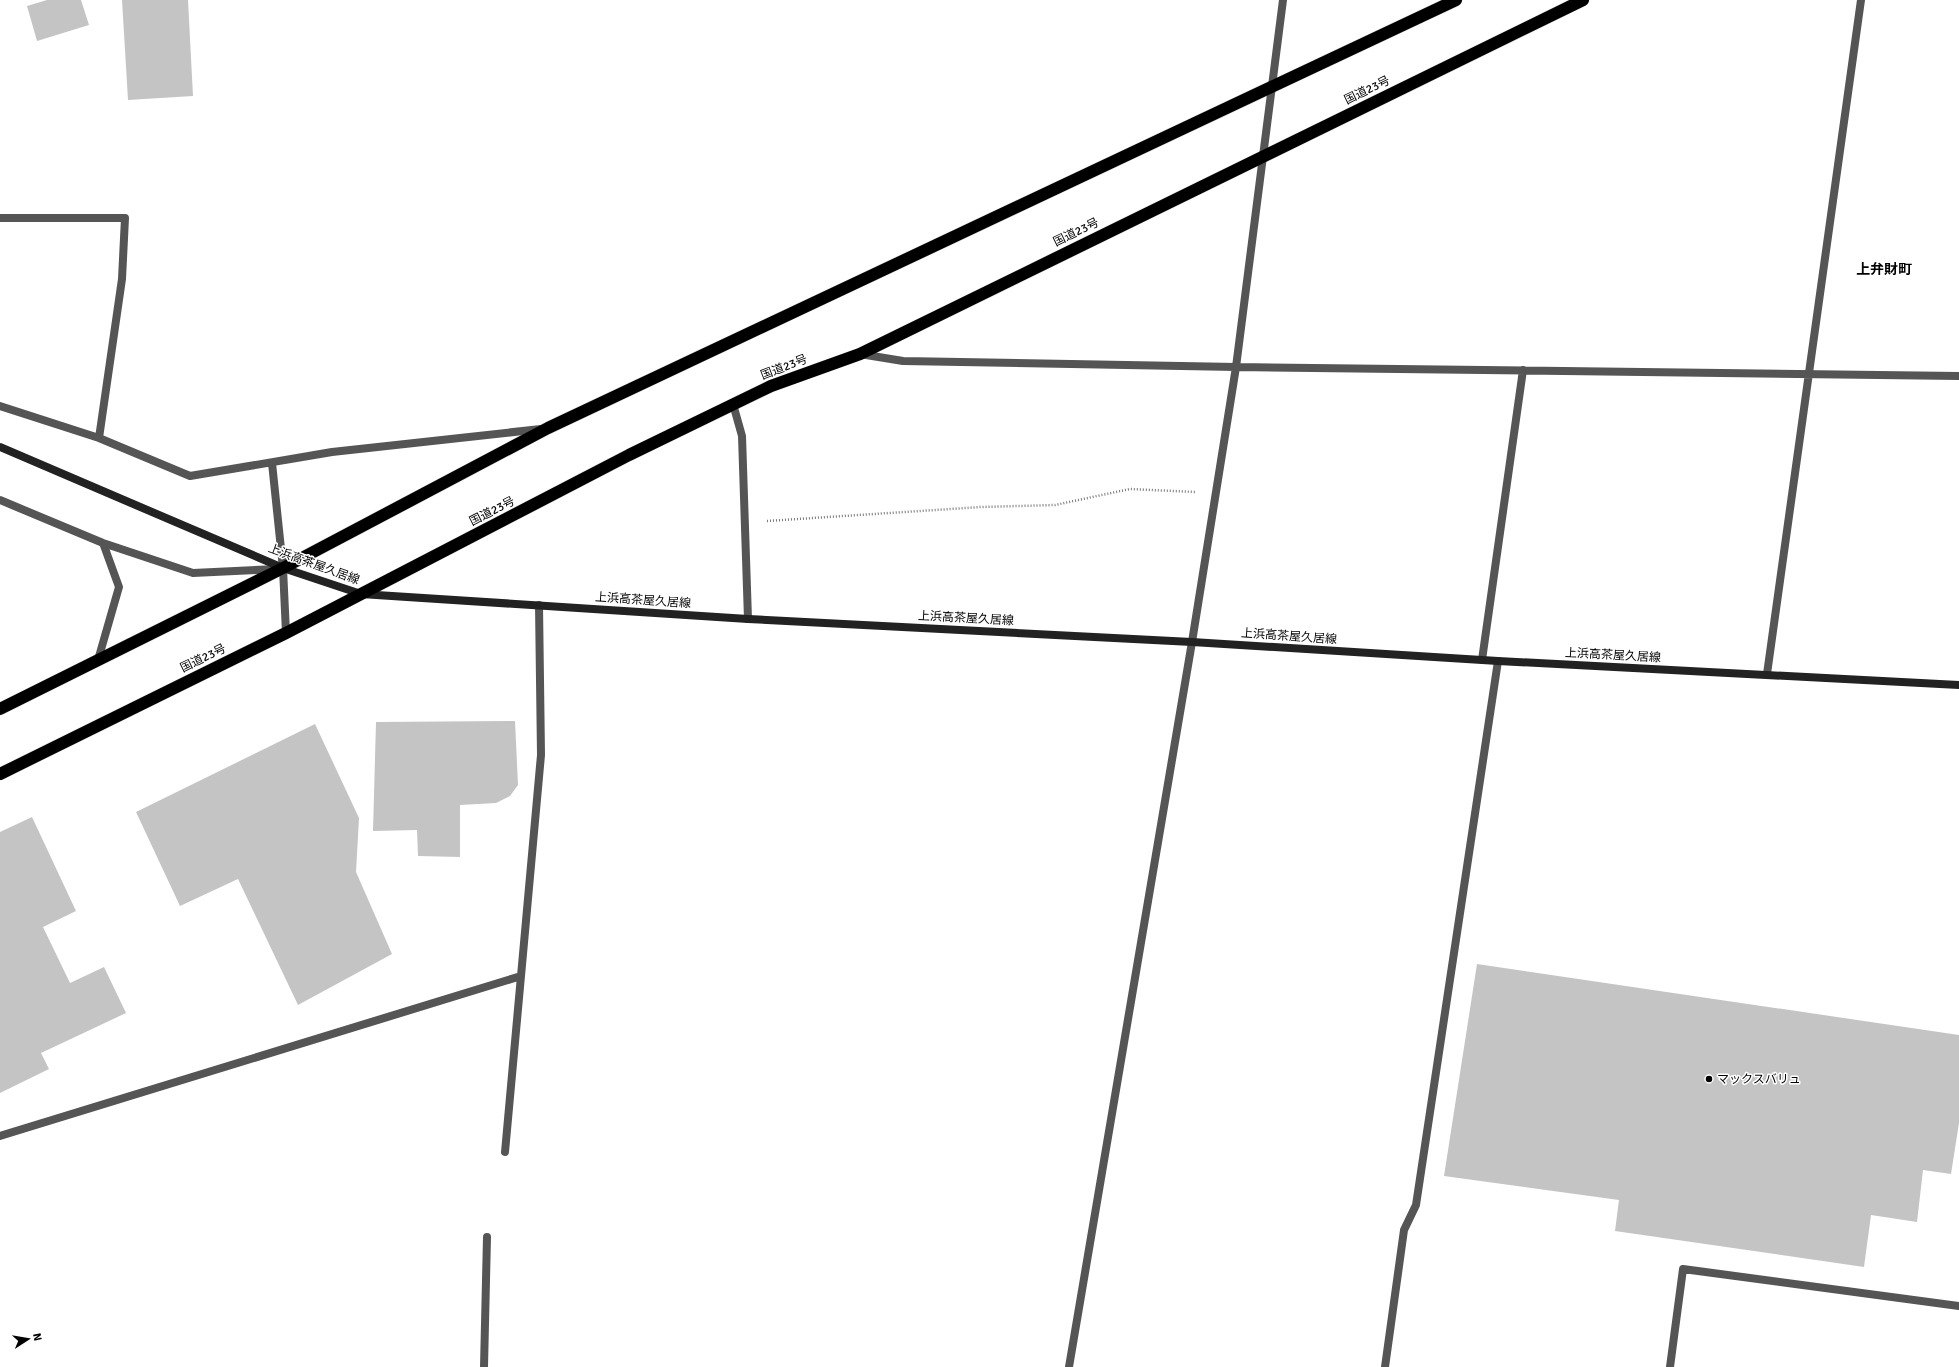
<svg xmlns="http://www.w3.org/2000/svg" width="1959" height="1367" font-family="Signika,'Noto Sans JP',sans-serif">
<rect width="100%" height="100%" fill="#fff"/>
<path fill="#c4c4c4" d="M 47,0 L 81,0 L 89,25 L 37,41 L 27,6 Z
M 122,0 L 188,0 L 193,96 L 128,100 Z
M 515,721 L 518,785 L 510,796 L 496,803 L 460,805 L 460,857 L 418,856 L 417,830 L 373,831 L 376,722 Z
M 315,724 L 359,818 L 356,872 L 392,954 L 298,1005 L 238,879 L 180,906 L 136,812 Z
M 32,817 L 76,911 L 43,927 L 70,983 L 104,967 L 126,1013 L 41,1053 L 49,1069 L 0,1093 L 0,832 Z
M 1477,964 L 1959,1035 L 1959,1123 L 1951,1174 L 1923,1170 L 1917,1222 L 1871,1215 L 1864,1267 L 1615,1231 L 1619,1200 L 1444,1176 Z"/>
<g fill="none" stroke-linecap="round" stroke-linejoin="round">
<defs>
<path id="highway" d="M 0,709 L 283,568 L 548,428 L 1456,0
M 0,774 L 286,633 L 629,455 L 771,386 L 860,354 L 1583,0"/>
</defs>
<use href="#highway" stroke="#dbdbdb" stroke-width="13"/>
<path stroke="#777" stroke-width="2.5" stroke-dasharray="1 2" stroke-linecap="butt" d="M 767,521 L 981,507 L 1055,505 L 1130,489 L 1196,492"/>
<path stroke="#555" stroke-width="8" d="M 0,218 L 125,218 L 122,279 L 99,438
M 860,354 L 903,361 L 1236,367 L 1959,376
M 733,404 L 742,436 L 748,619
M 0,406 L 99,438 L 190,476 L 332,452 L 541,429
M 272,463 L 283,568 L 286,633
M 0,500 L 103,543 L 193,573 L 278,569
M 98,660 L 119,587 L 103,543
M 1482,660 L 1523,370
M 1767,674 L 1861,0
M 0,1136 L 521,976 L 541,755 L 539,605
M 505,1152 L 521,976
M 484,1367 L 487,1237
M 1069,1367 L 1192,642 L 1236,367 L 1283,0
M 1385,1367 L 1404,1230 L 1416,1205 L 1498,661
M 1670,1367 L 1683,1269 L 1959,1306"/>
<path stroke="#222" stroke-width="8" d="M 0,447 L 283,568 L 361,594 L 748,619 L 1192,642 L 1498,661 L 1959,685"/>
<use href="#highway" stroke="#000" stroke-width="12"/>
</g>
<circle fill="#000" stroke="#fff" stroke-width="1.5" cx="1709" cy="1079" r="4"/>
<g text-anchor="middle" stroke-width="3" stroke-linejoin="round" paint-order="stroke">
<g font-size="12" fill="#000" stroke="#fff">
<text transform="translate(1367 90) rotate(-26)" y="4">国道23号</text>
<text transform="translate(1076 232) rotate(-26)" y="4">国道23号</text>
<text transform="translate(784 367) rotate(-21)" y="4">国道23号</text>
<text transform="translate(492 511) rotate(-27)" y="4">国道23号</text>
<text transform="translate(314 564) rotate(20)" y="4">上浜高茶屋久居線</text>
<text transform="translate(643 600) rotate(4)" y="4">上浜高茶屋久居線</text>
<text transform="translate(966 618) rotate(3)" y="4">上浜高茶屋久居線</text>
<text transform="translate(1289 636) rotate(4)" y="4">上浜高茶屋久居線</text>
<text transform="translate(1613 655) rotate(3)" y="4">上浜高茶屋久居線</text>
<text transform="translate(203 658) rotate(-26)" y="4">国道23号</text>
</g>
<g font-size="12" fill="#000" stroke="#fff" text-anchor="start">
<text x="1717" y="1083">マックスバリュ</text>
</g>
<g font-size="14" font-weight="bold" fill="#000" stroke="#fff">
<text x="1884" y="274">上弁財町</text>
</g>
</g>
<g transform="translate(28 1339) rotate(78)" stroke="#ffffff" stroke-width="3" paint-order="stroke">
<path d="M0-3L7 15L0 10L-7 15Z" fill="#000000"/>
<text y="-6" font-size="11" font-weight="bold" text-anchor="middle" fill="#000000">N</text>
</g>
</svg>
